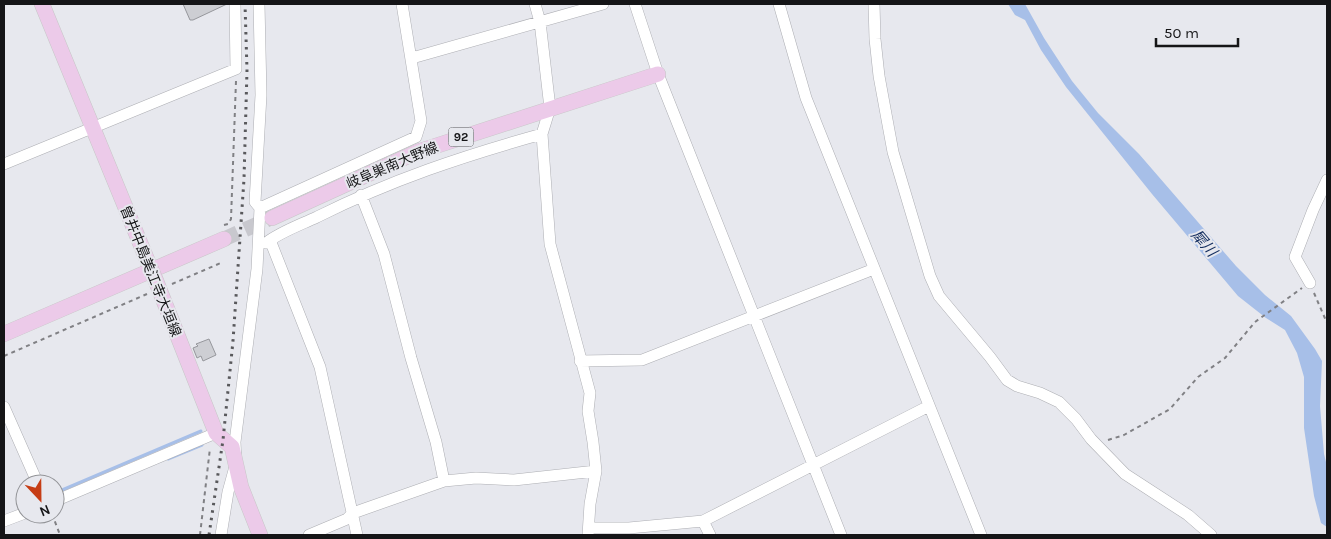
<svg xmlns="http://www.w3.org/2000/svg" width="1331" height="539" font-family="Karla,'Noto Sans JP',sans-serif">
<rect width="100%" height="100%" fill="#e7e8ee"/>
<path fill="#a7bfe8" d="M 1008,4 L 1025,4 L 1044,38 L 1072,81 L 1098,113 L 1139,154 L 1236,266 L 1265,295 L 1291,316 L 1315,349 L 1322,361 L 1320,406 L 1324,454 L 1327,466 L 1327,527 L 1321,523 L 1314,496 L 1304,428 L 1304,377 L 1297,353 L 1285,330 L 1266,318 L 1238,296 L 1152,194 L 1066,87 L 1041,50 L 1025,20 L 1015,15 Z"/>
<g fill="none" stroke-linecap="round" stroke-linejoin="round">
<path stroke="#a7bfe8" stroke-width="3" d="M 168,459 L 202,445
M 55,493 L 201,431"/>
</g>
<path fill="#cdced3" stroke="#96979c" d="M 183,4 L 227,4 L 193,20 L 190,20 Z
M 209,339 L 216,355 L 203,361 L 201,356 L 197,358 L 193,348 L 198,346 L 196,344 Z"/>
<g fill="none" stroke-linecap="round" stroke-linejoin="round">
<path stroke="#c8c8ce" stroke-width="15" stroke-dasharray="15 8" stroke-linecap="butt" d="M 224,239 L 271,218"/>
<defs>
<path id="minor" d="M 535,4 L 540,22 L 550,108 L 542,134 L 550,244 L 590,393 L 588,411 L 593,442 L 596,471 L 590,504 L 588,535
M 635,4 L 658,74 L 841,535
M 779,4 L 806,98 L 981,535
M 874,4 L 875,39 L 879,76 L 893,152 L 930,276 L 939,296 L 990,357 L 1007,380 L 1017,386 L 1040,393 L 1059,402 L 1076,419 L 1091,439 L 1125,474 L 1188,515 L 1211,535
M 412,58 L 603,4
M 4,164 L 236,69 L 235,4
M 361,195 L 384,254 L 411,358 L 436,442 L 444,481
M 260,208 L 416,137 L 421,121 L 402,4
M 270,240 L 320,367 L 357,535
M 266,243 C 280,232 300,225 317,217 C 391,180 463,156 542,134
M 1310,283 L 1295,257 L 1313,210 L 1327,180
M 580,361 L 642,360 L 874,269
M 4,407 L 38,484
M 55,501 L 216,433
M 4,521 L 25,513
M 703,521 L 710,535
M 589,528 L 629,528 L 703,521 L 929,406
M 221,535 L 228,492 L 236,463 L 235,442 L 257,269 L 260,208 L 255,202 L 261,95 L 259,4
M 309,535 L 347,519 L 353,513 L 444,481 L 476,478 L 514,480 L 596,471"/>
<path id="major" d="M 42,4 L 150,267
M 272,218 L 417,152 L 658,74
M 156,281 L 216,433 L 232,447 L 241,487 L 260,535
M 4,334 L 224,239"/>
</defs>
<use href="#minor" stroke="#adaeb3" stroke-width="12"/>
<use href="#major" stroke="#c7c7c7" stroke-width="16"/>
<path stroke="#808084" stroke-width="2" stroke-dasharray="4 4" stroke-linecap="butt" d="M 224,225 L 228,224 L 231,219 L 236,81
M 172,284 L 223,262
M 1314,293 L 1327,323
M 4,356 L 147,294
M 1108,440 L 1124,435 L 1170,409 L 1198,377 L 1225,358 L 1255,322 L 1302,288
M 52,514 L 60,535
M 200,535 L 210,448"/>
<use href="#minor" stroke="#fff" stroke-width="11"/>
<use href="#major" stroke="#eccae9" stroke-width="15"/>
<path stroke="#59595c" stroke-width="3" stroke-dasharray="2.5 5" stroke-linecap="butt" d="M 209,535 L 223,440 L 233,341 L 244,179 L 247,70 L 245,4"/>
<defs>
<path id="major-bridge" d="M 150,267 L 156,281"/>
</defs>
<use href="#major-bridge" stroke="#c7c7c7" stroke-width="16" stroke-linecap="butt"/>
<use href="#major-bridge" stroke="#eccae9" stroke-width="15"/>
</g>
<g text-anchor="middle" stroke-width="4" stroke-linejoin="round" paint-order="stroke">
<rect fill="#e7e8ee" stroke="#545458" stroke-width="1" x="448.5" y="127.5" width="25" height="19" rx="4"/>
<g font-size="12" font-weight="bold" fill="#151517">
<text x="461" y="141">92</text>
</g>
<g font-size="14" fill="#151517" stroke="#e7e8ee">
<text transform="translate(392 165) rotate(-23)" y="5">岐阜巣南大野線</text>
<text transform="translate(151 271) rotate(68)" y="5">曽井中島美江寺大垣線</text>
</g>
<g font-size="15" font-style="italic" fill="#122d5f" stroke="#e7e8ee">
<text transform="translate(1204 243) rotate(49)" y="5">犀川</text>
</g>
</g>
<rect width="1331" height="539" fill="none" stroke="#151517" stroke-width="10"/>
<g transform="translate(40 499) rotate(158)"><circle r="24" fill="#e7e8ee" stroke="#939498"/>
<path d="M0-4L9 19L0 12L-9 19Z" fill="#c63d15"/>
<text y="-8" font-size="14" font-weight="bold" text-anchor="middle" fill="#151517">N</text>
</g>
<path d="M1156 38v8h82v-8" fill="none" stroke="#151517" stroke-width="2.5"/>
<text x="1164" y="38" font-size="15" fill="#151517" stroke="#e7e8ee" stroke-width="4" paint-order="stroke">50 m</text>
</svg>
